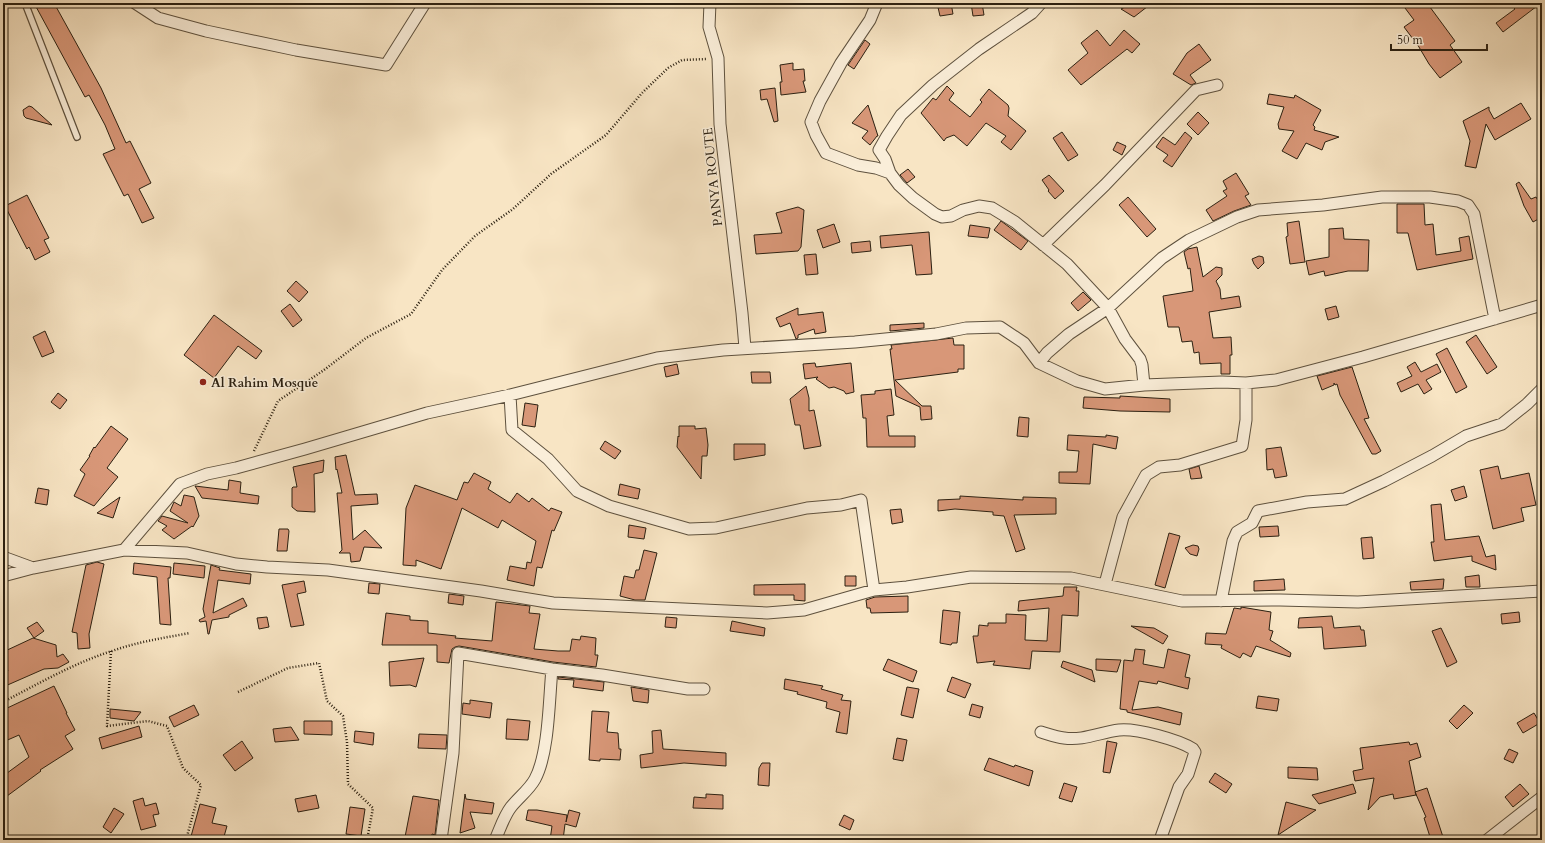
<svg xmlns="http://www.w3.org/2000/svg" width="1545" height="843" font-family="Cardo,serif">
<rect width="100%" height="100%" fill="#f8e5c4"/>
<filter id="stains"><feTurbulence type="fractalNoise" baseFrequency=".005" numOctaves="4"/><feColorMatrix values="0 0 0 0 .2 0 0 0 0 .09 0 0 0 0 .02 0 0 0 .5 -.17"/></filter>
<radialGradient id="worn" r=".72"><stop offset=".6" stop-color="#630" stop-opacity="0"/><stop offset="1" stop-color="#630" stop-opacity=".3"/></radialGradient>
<path fill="#d89778" stroke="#2b2011" d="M 34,3 L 54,3 L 101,88 L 126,143 L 130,141 L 151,183 L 139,189 L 154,218 L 142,223 L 128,194 L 124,196 L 103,154 L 115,149 L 105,125 L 89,95 L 85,97 Z
M 937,3 L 951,3 L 953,14 L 940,16 Z
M 971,3 L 982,3 L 984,15 L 973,16 Z
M 1133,3 L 1152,3 L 1134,17 L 1121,9 Z
M 1413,3 L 1427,3 L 1455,41 L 1450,45 L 1462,62 L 1440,78 L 1429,64 L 1416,42 L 1416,43 L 1404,27 L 1414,20 L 1405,8 Z
M 1509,3 L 1541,3 L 1503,32 L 1496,23 L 1515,9 Z
M 1097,30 L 1110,46 L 1124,30 L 1140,44 L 1132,53 L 1127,49 L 1081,85 L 1068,70 L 1088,53 L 1081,43 Z
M 865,40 L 870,44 L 854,69 L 848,65 Z
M 1199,44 L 1211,60 L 1190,75 L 1196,83 L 1191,85 L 1173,74 L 1187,53 Z
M 793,63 L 793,70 L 804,69 L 805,81 L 803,81 L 806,92 L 781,95 L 780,82 L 782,82 L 780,65 Z
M 947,86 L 954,93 L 949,100 L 970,117 L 982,102 L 980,100 L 989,89 L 1008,105 L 1009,108 L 1008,116 L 1026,131 L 1011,150 L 1001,142 L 1006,136 L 986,123 L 967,146 L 954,135 L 946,138 L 944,141 L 921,113 L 933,98 L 936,100 Z
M 775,88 L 778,121 L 774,122 L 767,99 L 761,100 L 760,90 Z
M 1269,94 L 1294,98 L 1295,95 L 1321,110 L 1313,125 L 1315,127 L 1314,130 L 1339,137 L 1325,142 L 1322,150 L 1306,143 L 1297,159 L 1282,151 L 1294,131 L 1279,129 L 1278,124 L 1284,107 L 1267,104 Z
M 1521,103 L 1531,119 L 1495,140 L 1486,124 L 1476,168 L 1465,166 L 1470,141 L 1463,121 L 1489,107 L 1489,110 L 1494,119 Z
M 868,105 L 878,136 L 877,136 L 870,145 L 862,138 L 868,131 L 852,123 Z
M 29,106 L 32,107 L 52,125 L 26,118 L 24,116 L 23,110 Z
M 1198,112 L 1209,123 L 1198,135 L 1187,124 Z
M 1062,132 L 1078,155 L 1068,161 L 1053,138 Z
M 1185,132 L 1192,138 L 1172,167 L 1163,161 L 1168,155 L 1156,147 L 1163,137 L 1175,145 Z
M 1117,142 L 1126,146 L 1122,155 L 1113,150 Z
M 908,169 L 915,177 L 907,183 L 900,175 Z
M 1236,173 L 1249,194 L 1245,196 L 1251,205 L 1234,211 L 1213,221 L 1206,210 L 1227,196 L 1223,191 L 1227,189 L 1223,181 Z
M 1049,175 L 1064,191 L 1055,199 L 1048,191 L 1049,190 L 1042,180 Z
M 1519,182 L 1531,199 L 1536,197 L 1542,207 L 1542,217 L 1533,222 L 1524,206 L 1516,184 Z
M 27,195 L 49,238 L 44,240 L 50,252 L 35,260 L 29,247 L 27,249 L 5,206 Z
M 1128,197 L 1156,229 L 1147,237 L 1119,205 Z
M 1397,204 L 1424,204 L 1425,225 L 1433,224 L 1436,255 L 1461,251 L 1459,238 L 1469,236 L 1473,259 L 1417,270 L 1408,233 L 1397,233 Z
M 798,207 L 804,210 L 801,247 L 798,251 L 756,254 L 754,235 L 782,233 L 776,213 Z
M 1001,221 L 1028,241 L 1021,250 L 994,230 Z
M 1299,221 L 1305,262 L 1290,264 L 1286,237 L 1288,236 L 1287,223 Z
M 834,224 L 840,242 L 823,248 L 817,230 Z
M 970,225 L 990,228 L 988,238 L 968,236 Z
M 1343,228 L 1344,239 L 1369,240 L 1368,271 L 1348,271 L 1325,276 L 1324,271 L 1309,275 L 1306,261 L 1329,257 L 1329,229 Z
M 929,232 L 932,274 L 916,275 L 912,245 L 881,248 L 880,236 Z
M 870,241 L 871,251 L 852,253 L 851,243 Z
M 1197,247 L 1203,277 L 1216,267 L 1222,268 L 1222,275 L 1216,281 L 1220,289 L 1221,299 L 1239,296 L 1241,307 L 1209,312 L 1213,338 L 1231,337 L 1232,355 L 1230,355 L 1230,374 L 1221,374 L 1221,363 L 1200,364 L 1199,352 L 1194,353 L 1192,341 L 1182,342 L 1179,327 L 1168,327 L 1163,296 L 1193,291 L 1190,268 L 1188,269 L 1184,252 L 1188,249 Z
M 816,254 L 818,274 L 806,275 L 804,255 Z
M 1259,256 L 1263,257 L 1264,263 L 1258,269 L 1254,264 L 1252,259 Z
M 296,281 L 308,292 L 299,302 L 287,291 Z
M 1083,292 L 1091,300 L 1078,311 L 1071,303 Z
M 290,304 L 302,320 L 293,327 L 281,311 Z
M 1336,306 L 1339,317 L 1328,320 L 1325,309 Z
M 798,308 L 798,315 L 823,312 L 826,332 L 815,334 L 814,329 L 798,335 L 798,338 L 796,339 L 790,323 L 780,327 L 776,318 Z
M 214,315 L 262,351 L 256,359 L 238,346 L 214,378 L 184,355 Z
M 924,323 L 924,328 L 890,331 L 890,325 Z
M 45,331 L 54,352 L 42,357 L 33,337 Z
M 1476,335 L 1497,367 L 1487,374 L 1466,342 Z
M 953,338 L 954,345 L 964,345 L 964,369 L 958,369 L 958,372 L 895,380 L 922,406 L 931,406 L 932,419 L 921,420 L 920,407 L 896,396 L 890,349 L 892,349 L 891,345 Z
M 1447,348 L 1467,387 L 1456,393 L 1436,354 Z
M 1415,362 L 1421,372 L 1437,364 L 1441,372 L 1426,380 L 1432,389 L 1424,394 L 1418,384 L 1401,392 L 1397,383 L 1412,376 L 1407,367 Z
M 815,363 L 816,367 L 851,363 L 854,392 L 846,394 L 844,391 L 834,387 L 829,388 L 816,379 L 818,377 L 805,379 L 803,364 Z
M 677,364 L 679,374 L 666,377 L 664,367 Z
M 1352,367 L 1369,418 L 1364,419 L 1381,451 L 1376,454 L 1372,454 L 1340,395 L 1337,384 L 1335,385 L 1334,383 L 1334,385 L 1322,390 L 1317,376 Z
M 751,372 L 770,372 L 771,383 L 752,383 Z
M 806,386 L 809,398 L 809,411 L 814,410 L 821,446 L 804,449 L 800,425 L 795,425 L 790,399 Z
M 891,389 L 894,415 L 887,416 L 889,436 L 915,436 L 915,447 L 867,447 L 866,418 L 863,418 L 861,395 L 875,394 L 875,391 Z
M 58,393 L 67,400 L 60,409 L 51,402 Z
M 1120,396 L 1170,399 L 1170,412 L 1120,411 L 1083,408 L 1084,397 L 1120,398 Z
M 525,403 L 538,405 L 535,427 L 522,425 Z
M 1019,417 L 1029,418 L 1028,437 L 1017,436 Z
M 111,426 L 128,439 L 107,468 L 118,477 L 94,506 L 74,496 L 85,474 L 80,470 L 90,456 L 89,456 L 94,447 L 95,448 Z
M 679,426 L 695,426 L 695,429 L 706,428 L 708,445 L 707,456 L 702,456 L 701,479 L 677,447 L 678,436 L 679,437 Z
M 1068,435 L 1106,437 L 1106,435 L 1118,437 L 1116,449 L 1093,444 L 1090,484 L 1059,483 L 1059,472 L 1077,472 L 1079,451 L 1067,450 Z
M 605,441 L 621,451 L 615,459 L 600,449 Z
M 734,444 L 765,444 L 765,455 L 734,460 Z
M 1281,447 L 1287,476 L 1275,478 L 1273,469 L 1267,470 L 1266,449 Z
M 346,455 L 355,495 L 377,494 L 378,504 L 351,506 L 353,540 L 365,530 L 382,548 L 364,547 L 360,561 L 351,562 L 350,553 L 339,553 L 342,550 L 337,493 L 342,493 L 337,469 L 336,470 L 335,457 Z
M 324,460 L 323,472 L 314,474 L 315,512 L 297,511 L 292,507 L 292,488 L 293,487 L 297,487 L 293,467 Z
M 1199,466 L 1202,478 L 1191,479 L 1189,469 Z
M 1498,466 L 1501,479 L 1529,473 L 1536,505 L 1521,508 L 1524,521 L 1493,529 L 1480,470 Z
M 474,473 L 491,482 L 488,489 L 510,503 L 517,493 L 529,502 L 532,498 L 549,511 L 551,508 L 562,512 L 554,531 L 552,530 L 542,568 L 537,567 L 534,586 L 507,580 L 510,566 L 526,569 L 527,562 L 531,563 L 536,541 L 502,520 L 498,528 L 462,508 L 441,569 L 416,560 L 416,566 L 403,565 L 406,508 L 415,485 L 457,500 L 464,482 L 468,483 Z
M 229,480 L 241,482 L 240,493 L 259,496 L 258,504 L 202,498 L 195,486 L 228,490 Z
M 620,484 L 640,489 L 638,499 L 618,495 Z
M 1464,486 L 1467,497 L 1455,501 L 1451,490 Z
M 38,488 L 49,490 L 47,505 L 35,503 Z
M 184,495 L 194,497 L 199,516 L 193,527 L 192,526 L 174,539 L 162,530 L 167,526 L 158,521 L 162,516 L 188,523 L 170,511 L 174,502 L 181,506 Z
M 960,496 L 1023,500 L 1023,497 L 1056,498 L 1056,514 L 1014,515 L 1025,549 L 1016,552 L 1004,516 L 993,515 L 993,512 L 955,509 L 938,511 L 938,500 L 960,499 Z
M 120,497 L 113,518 L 97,513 Z
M 1441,504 L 1445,540 L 1479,536 L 1486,557 L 1495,555 L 1496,570 L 1472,561 L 1472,556 L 1434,561 L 1431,542 L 1434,542 L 1431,505 Z
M 901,509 L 903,522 L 892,524 L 890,510 Z
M 629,525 L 646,528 L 644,539 L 628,537 Z
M 1278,526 L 1279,536 L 1260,537 L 1259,527 Z
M 279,529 L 288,529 L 289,531 L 287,551 L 277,551 Z
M 1169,533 L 1180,536 L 1165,588 L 1155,585 Z
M 1372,537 L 1374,558 L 1363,559 L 1361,538 Z
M 1193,545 L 1198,546 L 1199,549 L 1197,556 L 1190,554 L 1185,548 Z
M 644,550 L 657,553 L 645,600 L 635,600 L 620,596 L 624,576 L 634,578 L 636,570 L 639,570 Z
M 97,562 L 104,564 L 89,634 L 90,648 L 78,649 L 77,633 L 72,632 L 86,565 Z
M 134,563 L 171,567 L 170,578 L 168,578 L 171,625 L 160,624 L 157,577 L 133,574 Z
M 174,563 L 205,566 L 204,578 L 173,574 Z
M 211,565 L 220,568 L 219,570 L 251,574 L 250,584 L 218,580 L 213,613 L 243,598 L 247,606 L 229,615 L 229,617 L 212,620 L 209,634 L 208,634 L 206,621 L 200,622 L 199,620 L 205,617 L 203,609 Z
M 1479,575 L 1480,587 L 1466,587 L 1465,577 Z
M 845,576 L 856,576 L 856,586 L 845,586 Z
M 1284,579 L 1285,590 L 1254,591 L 1254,581 Z
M 1444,579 L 1443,589 L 1411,590 L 1410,582 Z
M 304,581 L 306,592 L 297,594 L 304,625 L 291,627 L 282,585 Z
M 369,583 L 380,584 L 379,594 L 368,593 Z
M 805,584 L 805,601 L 794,600 L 794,595 L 754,595 L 754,585 Z
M 1064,587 L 1077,587 L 1076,591 L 1079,591 L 1078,616 L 1062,615 L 1060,652 L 1032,651 L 1030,669 L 993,665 L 995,661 L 977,663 L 973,636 L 978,636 L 979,625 L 988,626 L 988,623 L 1006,623 L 1006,614 L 1026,615 L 1025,640 L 1047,641 L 1049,608 L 1018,611 L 1019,601 L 1063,596 Z
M 449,594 L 464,596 L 463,605 L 448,603 Z
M 908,596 L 908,612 L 871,613 L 870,608 L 867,608 L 866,600 L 875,597 Z
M 496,602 L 530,606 L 529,613 L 540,614 L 534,649 L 558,651 L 570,651 L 572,639 L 580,640 L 581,636 L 596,638 L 595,655 L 598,655 L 596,667 L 553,662 L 459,646 L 455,647 L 452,649 L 449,663 L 437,662 L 437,645 L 382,645 L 386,613 L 410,616 L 410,620 L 428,621 L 428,633 L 456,636 L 455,638 L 492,641 Z
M 1241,607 L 1271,612 L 1269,630 L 1273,631 L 1270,640 L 1291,653 L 1290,657 L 1256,646 L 1251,657 L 1243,653 L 1240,658 L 1221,648 L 1222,645 L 1205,644 L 1206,633 L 1226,634 L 1234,608 L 1241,609 Z
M 943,610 L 960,612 L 957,643 L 952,643 L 951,645 L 940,643 Z
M 1519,612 L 1520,622 L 1502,624 L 1501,614 Z
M 1332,616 L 1334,628 L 1360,626 L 1361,630 L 1364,630 L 1366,646 L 1324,649 L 1322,627 L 1298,628 L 1299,618 Z
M 267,617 L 269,627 L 259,629 L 257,618 Z
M 666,617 L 677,618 L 676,628 L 665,627 Z
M 732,621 L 765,628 L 764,636 L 730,631 Z
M 37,622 L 44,631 L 34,638 L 27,628 Z
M 1131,626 L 1154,628 L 1168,636 L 1163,644 Z
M 1441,628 L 1457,662 L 1447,667 L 1432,631 Z
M 33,638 L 56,645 L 57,657 L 63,654 L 69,662 L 58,668 L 44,669 L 3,687 L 3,674 L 8,671 L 3,660 L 3,652 Z
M 1135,649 L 1145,650 L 1143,664 L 1164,668 L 1168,649 L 1190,655 L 1185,677 L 1190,678 L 1188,689 L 1158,681 L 1157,684 L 1139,681 L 1132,710 L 1158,707 L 1182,713 L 1180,725 L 1127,712 L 1127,710 L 1120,709 L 1124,660 L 1133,661 Z
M 424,658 L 416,687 L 410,685 L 390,686 L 389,662 Z
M 888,659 L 917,671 L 913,682 L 883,670 Z
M 1096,659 L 1121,660 L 1117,672 L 1096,670 Z
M 1063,661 L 1092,670 L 1095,682 L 1061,667 Z
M 558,677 L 604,682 L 603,691 L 573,687 L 574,680 L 558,679 Z
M 952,677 L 971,684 L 965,698 L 947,691 Z
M 785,679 L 823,686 L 821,689 L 843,695 L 841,700 L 851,701 L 847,734 L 836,732 L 840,712 L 826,708 L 827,702 L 797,694 L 798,692 L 784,689 Z
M 54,686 L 67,713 L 66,713 L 75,730 L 65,736 L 73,749 L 40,770 L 41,771 L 3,799 L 3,776 L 29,757 L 19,735 L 3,742 L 3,710 Z
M 631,687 L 649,690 L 648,703 L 633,701 Z
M 907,687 L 919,689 L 913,718 L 901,715 Z
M 1258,696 L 1279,699 L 1277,711 L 1256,708 Z
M 470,700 L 492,703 L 490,718 L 462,714 L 463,703 L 470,704 Z
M 972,704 L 983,707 L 980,718 L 969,715 Z
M 194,705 L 199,715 L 174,727 L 169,717 Z
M 1464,705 L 1473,713 L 1457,729 L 1449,721 Z
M 110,709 L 141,712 L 134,721 L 110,718 Z
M 592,711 L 609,712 L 607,732 L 618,733 L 619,749 L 621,749 L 620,760 L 600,759 L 600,761 L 589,760 Z
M 1534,713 L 1540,723 L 1523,733 L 1517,723 Z
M 507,719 L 530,721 L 528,740 L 506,739 Z
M 304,721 L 332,721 L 332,735 L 304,734 Z
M 139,726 L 142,737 L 102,749 L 99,738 Z
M 291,727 L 299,740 L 275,742 L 273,729 Z
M 661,730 L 663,749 L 726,753 L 726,766 L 684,763 L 641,768 L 640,755 L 653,753 L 652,731 Z
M 355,731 L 374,733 L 373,745 L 354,742 Z
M 419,734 L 447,735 L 446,749 L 418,748 Z
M 897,738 L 907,740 L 903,761 L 893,759 Z
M 242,741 L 253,758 L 235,771 L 223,755 Z
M 1107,741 L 1117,743 L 1110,773 L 1103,772 Z
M 1409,742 L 1410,745 L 1417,743 L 1421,757 L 1409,761 L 1416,795 L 1394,799 L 1393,794 L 1380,797 L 1368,810 L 1374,778 L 1355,781 L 1353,771 L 1363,769 L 1360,748 Z
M 1509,749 L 1518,753 L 1513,763 L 1504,759 Z
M 989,758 L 1014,767 L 1015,765 L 1033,771 L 1029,786 L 984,770 Z
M 762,763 L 770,763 L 769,786 L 758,785 L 759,768 Z
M 1288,767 L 1317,768 L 1318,780 L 1288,778 Z
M 1215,773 L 1232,784 L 1226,793 L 1209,782 Z
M 1064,783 L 1077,787 L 1072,802 L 1059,798 Z
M 1353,784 L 1356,793 L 1319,804 L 1312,795 Z
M 1520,784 L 1529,794 L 1513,807 L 1505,797 Z
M 1427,788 L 1444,840 L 1431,840 L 1424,818 L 1426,817 L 1415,792 Z
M 465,794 L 466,799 L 494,803 L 492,814 L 470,812 L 475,828 L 460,833 Z
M 706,794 L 723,795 L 723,809 L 693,808 L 694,797 L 706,798 Z
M 316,795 L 319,808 L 298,812 L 295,799 Z
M 413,796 L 439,800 L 435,835 L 432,834 L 431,840 L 410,840 L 410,838 L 405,837 Z
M 143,798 L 145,806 L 156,803 L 159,814 L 153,815 L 156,826 L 141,830 L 133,801 Z
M 1286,802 L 1316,810 L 1278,835 Z
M 200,804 L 216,808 L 212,823 L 227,826 L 223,840 L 190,840 Z
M 350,807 L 365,809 L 361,836 L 346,834 Z
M 114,808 L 124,814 L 111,833 L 103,827 Z
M 528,810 L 537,810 L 567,815 L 566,822 L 569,810 L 580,813 L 576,827 L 565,824 L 563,840 L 550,840 L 552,826 L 526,820 Z
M 844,815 L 854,820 L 850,830 L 839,825 Z"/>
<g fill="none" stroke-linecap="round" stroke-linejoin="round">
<defs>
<path id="lane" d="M 25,3 L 77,137"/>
<path id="street" d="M 135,3 L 158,18 L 206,31 L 296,50 L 386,65 L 425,3
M 710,3 L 709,27 L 718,58 L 720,124 L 742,313 L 745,348
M 877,3 L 870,20 L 841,63 L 820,101 L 811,122 L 816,135 L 826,153 L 858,165 L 876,168 L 890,173 L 899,185 L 913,198 L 935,214 L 942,217 L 951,216 L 963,210 L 979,206 L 992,208 L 1015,222 L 1067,264 L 1108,308 L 1125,339 L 1140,359 L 1142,365 L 1144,385
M 890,173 L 885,159 L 879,150 L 887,136 L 901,115 L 933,85 L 979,49 L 1032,13 L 1041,3
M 1043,245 L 1105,185 L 1196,90 L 1217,85
M 1039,363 L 1047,353 L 1069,334 L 1108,308 L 1162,258 L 1189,240 L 1237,217 L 1258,210 L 1323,205 L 1382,197 L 1430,197 L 1458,201 L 1468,205 L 1474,214 L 1495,319
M 510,395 L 512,430 L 548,459 L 577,491 L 609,506 L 689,529 L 716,528 L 807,508 L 841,505 L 861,500 L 874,590
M 124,550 L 180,484 L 207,474 L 236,468 L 305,449 L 427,413 L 510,395 L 657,358 L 723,350 L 855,342 L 936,334 L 966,328 L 1000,327 L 1024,343 L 1039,363 L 1077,381 L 1105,389 L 1144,385 L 1222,382 L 1246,383 L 1276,380 L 1363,357 L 1542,305
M 3,557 L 33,568
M 3,576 L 33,568 L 124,550 L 187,553 L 236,564 L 267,567 L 328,570 L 481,591 L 553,603 L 767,613 L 804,610 L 874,590 L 907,587 L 971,577 L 1071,578 L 1182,601 L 1280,600 L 1358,602 L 1542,591
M 1105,584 L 1123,517 L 1146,475 L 1159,467 L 1180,465 L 1242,446 L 1246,420 L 1246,383
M 1221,601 L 1233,541 L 1237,532 L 1252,523 L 1258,511 L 1307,502 L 1345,499 L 1384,481 L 1432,456 L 1466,436 L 1502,424 L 1527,404 L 1542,389
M 1041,732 C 1048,734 1056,737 1064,738 C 1083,741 1101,732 1119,730 C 1136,728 1179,740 1193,749 L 1195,752 L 1188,774 L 1179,787 L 1160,840
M 441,840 L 453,753 L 458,653 L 552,669 L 602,675 L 688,689 L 704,689
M 495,840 C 500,829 504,816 511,807 C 519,797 529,790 535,779 C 549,753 549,699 552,669
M 1487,840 L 1542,797"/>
</defs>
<use href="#lane" stroke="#5e513e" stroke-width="8"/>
<use href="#street" stroke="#5e513e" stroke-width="13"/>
<path stroke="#2b2011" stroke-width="2.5" stroke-dasharray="1 2" stroke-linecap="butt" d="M 254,451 L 278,401 L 324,370 L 366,338 L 411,314 L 442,270 L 475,236 L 513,209 L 551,174 L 606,135 L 642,93 L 668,68 L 682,60 L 707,59
M 111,651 L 107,726 L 148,721 L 167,726 L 183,768 L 201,785 L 186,840
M 238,692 L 288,668 L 319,663 L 327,701 L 343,716 L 347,742 L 348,784 L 373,808 L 367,840
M 3,702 C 38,684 74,663 112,651 C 137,642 163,638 190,633"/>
<use href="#lane" stroke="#faeed9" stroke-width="5.5"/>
<use href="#street" stroke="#faeed9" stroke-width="11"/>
</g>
<circle fill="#8f2418" stroke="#faeed9" stroke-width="1.5" cx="203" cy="382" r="4"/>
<g text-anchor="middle" stroke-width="3" stroke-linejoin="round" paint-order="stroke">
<g font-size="13" fill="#2b2011" stroke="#faeed9">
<text transform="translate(712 177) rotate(-96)" y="5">PANYA ROUTE</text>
</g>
<g font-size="13" font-weight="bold" fill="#2b2011" stroke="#faeed9" text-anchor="start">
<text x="211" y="387">Al Rahim Mosque</text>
</g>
</g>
<rect width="1545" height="843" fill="none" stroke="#f8e5c4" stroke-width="16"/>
<rect x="4" y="4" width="1537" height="835" fill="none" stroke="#2b2011" stroke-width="2"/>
<rect x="8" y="8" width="1529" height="827" fill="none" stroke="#2b2011"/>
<path d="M1391 44v6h96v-6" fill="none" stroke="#2b2011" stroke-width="2"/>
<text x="1397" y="44" font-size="12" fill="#2b2011" stroke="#faeed9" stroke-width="3" paint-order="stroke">50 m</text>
<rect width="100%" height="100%" filter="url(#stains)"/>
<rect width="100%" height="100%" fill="url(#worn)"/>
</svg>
